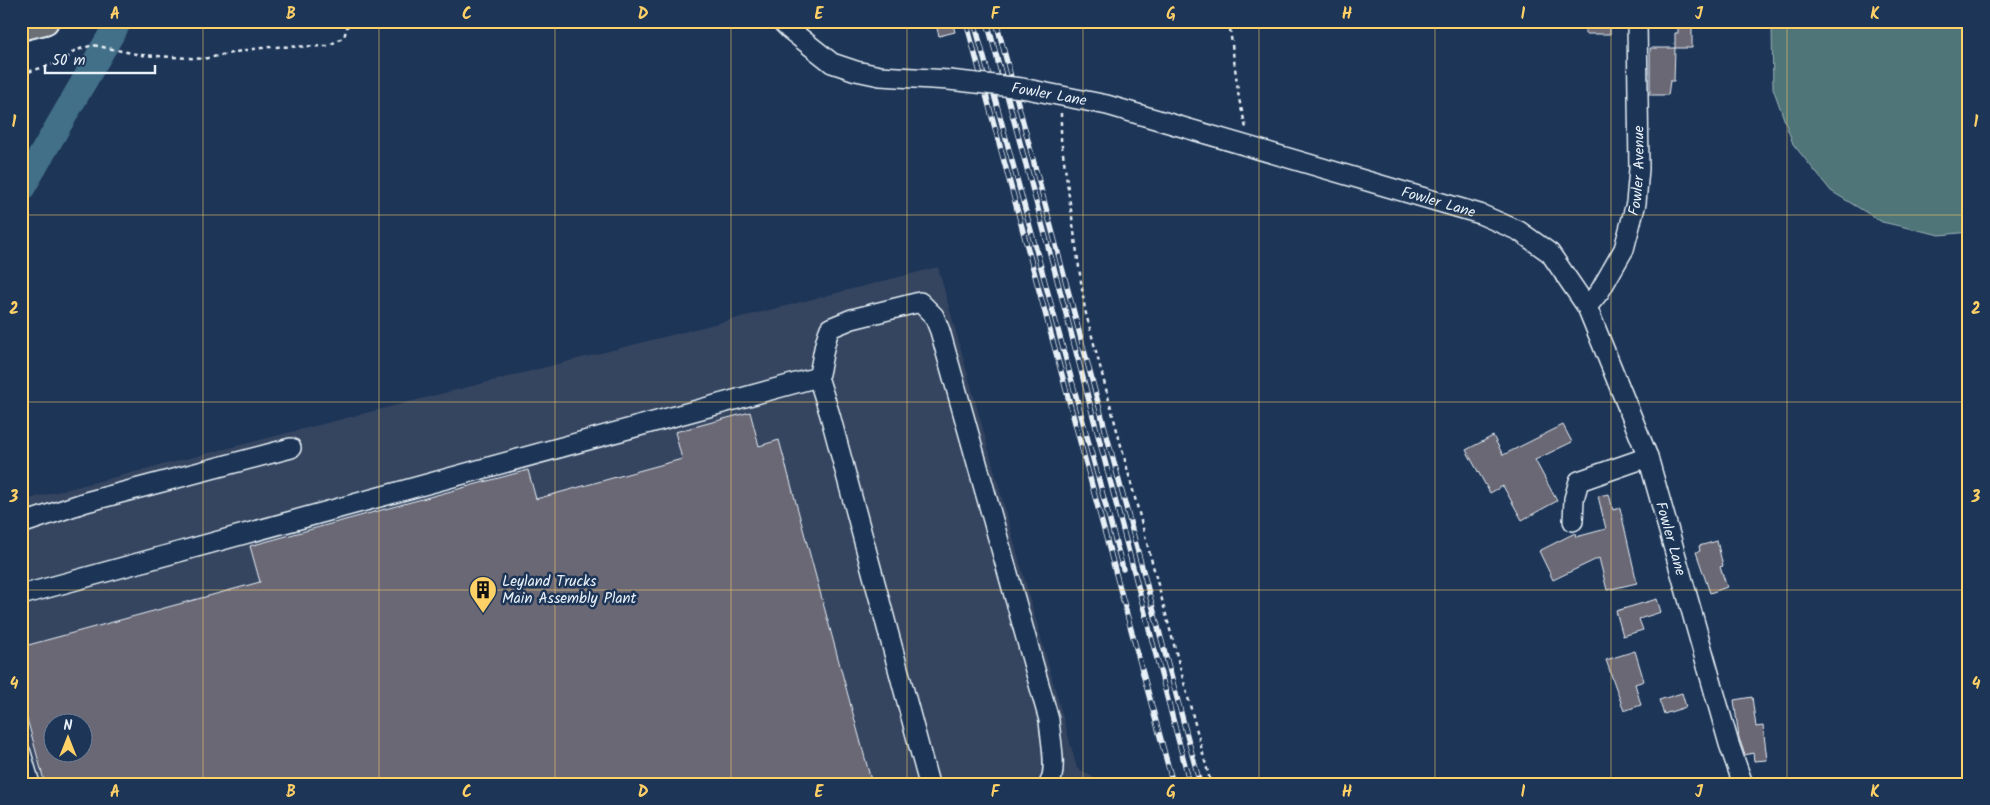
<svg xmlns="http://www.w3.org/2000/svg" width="1990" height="805" font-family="Kalam,sans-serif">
<rect width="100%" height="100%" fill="#1d3557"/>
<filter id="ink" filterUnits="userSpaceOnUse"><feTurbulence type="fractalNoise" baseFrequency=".02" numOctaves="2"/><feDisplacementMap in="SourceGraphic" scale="10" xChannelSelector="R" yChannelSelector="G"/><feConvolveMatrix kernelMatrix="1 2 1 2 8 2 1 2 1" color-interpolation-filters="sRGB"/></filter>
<g filter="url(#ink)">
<path fill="#344460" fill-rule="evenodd" d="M 938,267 L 1077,768 L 1105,784 L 21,784 L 21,501 ZM 52,722 L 82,722 L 82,752 L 52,752 Z"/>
<path fill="#4f7578" stroke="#9cb3b8" d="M 1774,21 L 1969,21 L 1969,232 L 1940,235 L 1882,222 L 1831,191 L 1793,144 L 1773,88 L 1772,28 Z"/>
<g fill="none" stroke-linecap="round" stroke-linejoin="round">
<path stroke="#436f88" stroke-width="26" d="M 21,190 L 119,21"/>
</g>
<path fill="#6a6774" stroke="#e8f1f8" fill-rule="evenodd" d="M 935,21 L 952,21 L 955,32 L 939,36 Z
M 1585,21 L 1610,21 L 1610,34 L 1585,34 Z
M 1678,27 L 1692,27 L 1692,48 L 1675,48 L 1675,33 L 1678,33 Z
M 1650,48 L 1675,48 L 1674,81 L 1670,81 L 1668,95 L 1650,95 Z
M 750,412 L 759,446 L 779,440 L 872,784 L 45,784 L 21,697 L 21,647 L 260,582 L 250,546 L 528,470 L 536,499 L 682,459 L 675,432 ZM 52,722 L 82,722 L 82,752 L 52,752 Z
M 1563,425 L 1572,442 L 1535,460 L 1557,501 L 1522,520 L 1503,486 L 1490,493 L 1466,450 L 1493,436 L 1503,455 Z
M 1609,494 L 1613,510 L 1620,508 L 1637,583 L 1607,590 L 1599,558 L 1553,580 L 1539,551 L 1575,533 L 1576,537 L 1606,529 L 1598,496 Z
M 1717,541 L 1723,566 L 1720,567 L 1727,587 L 1710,593 L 1696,552 L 1700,551 L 1699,546 Z
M 1657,599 L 1661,612 L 1639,619 L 1643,630 L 1623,636 L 1616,611 Z
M 1635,651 L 1644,681 L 1635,684 L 1641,705 L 1624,711 L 1606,660 Z
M 1682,693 L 1686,707 L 1664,714 L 1659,700 Z
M 1752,697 L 1756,727 L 1763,726 L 1767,760 L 1754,761 L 1753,753 L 1745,755 L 1739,738 L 1734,700 Z"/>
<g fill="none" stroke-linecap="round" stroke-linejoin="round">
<defs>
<g id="minor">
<path d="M 781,21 L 789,29 L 832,63 L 856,71 L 880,76 L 949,80"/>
<path id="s1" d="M 1022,88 L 1107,105 L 1480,214 L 1519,231 L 1550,253 L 1587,307 L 1648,457 L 1729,744 L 1743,784"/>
<path id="s2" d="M 1587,307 L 1600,291 L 1624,249 L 1636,203 L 1639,169 L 1637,21"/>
<path d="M 818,377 C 823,360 823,344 830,328 L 852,319 L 920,302 L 934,316 L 940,331 L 1049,720 C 1050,737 1058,770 1049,784"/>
<path d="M 1573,521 L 1574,499 L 1579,481 L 1648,457"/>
<path d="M 21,524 L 86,502 L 291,448"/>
<path d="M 21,596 L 25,594 L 818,377 L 830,415 L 929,784"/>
<path d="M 21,753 L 30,784"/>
</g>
<path id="highway" d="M 21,27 L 45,21"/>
</defs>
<use href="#minor" stroke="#e8f1f8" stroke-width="22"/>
<use href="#highway" stroke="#e8f1f8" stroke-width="30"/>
<path stroke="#e8f1f8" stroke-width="2.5" stroke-dasharray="4 4" stroke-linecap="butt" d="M 1229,21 L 1239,99 L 1246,128
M 21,74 L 64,61 L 74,51 L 93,45 L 141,55 L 203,59 L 246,50 L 270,47 L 328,46 L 344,37 L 349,21
M 1061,113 L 1061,139 L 1085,310 L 1211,784"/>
<use href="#minor" stroke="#1d3557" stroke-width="19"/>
<use href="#highway" stroke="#6b6f75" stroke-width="26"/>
<defs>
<path id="rail" d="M 966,21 L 1173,784
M 974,21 L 1123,569
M 987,21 L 1054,268 L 1190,784
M 996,21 L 1200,784"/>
</defs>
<use href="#rail" stroke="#e8f1f8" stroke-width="5.5"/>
<use href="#rail" stroke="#1d3557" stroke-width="4" stroke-dasharray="11" stroke-linecap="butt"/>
<defs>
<path id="minor-bridge" d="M 949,80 L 1022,88"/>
</defs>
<use href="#minor-bridge" stroke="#e8f1f8" stroke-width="22" stroke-linecap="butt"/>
<use href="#minor-bridge" stroke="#1d3557" stroke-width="19"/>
</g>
</g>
<path fill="none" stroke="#ffd166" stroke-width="1" stroke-opacity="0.55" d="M 203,21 L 203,784M 379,21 L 379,784M 555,21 L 555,784M 731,21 L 731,784M 907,21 L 907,784M 1083,21 L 1083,784M 1259,21 L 1259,784M 1435,21 L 1435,784M 1611,21 L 1611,784M 1787,21 L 1787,784M 21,215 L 1969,215M 21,402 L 1969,402M 21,590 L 1969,590"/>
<defs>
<symbol id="building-pin" viewBox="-11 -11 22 30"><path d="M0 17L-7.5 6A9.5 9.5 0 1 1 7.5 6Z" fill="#ffd166" stroke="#1d3557"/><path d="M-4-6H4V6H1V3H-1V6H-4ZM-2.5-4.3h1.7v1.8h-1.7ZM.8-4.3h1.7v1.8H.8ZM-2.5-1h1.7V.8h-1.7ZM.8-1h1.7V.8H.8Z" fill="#111"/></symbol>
</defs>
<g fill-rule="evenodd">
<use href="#building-pin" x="467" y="574" width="32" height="43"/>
</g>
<g text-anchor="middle" stroke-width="5" stroke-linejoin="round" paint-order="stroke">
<g font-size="15" fill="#e8f1f8" stroke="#1d3557">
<text transform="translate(1049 94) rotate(10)" y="5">Fowler Lane</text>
<text dy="5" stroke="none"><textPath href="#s2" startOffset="149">Fowler Avenue</textPath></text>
<text dy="5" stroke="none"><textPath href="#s1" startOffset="432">Fowler Lane</textPath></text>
<text dy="5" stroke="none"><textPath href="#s1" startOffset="868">Fowler Lane</textPath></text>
</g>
<g font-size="15" fill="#e8f1f8" stroke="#1d3557" text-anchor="start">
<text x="502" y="586">Leyland Trucks<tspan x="502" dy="17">Main Assembly Plant</tspan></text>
</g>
</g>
<rect width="1990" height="805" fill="none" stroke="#1d3557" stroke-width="55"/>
<g transform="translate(68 738)"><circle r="24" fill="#1d3557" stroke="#6e8097"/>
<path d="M0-4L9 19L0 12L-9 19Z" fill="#ffd166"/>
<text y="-8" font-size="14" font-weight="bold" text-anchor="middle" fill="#e8f1f8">N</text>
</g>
<path d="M45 65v8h110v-8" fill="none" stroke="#e8f1f8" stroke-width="2.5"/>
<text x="52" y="65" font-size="15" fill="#e8f1f8" stroke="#1d3557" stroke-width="4" paint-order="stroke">50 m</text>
<rect x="28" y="28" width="1934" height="750" fill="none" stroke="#ffd166" stroke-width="2"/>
<g font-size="16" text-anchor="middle" font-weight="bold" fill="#ffd166">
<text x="115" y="19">A</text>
<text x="291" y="19">B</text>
<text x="467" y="19">C</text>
<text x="643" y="19">D</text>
<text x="819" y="19">E</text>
<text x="995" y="19">F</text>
<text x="1171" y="19">G</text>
<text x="1347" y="19">H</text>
<text x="1523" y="19">I</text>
<text x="1699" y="19">J</text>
<text x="1875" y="19">K</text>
<text x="14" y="127">1</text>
<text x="1976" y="127">1</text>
<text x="14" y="314">2</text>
<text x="1976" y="314">2</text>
<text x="14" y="502">3</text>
<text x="1976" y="502">3</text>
<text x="14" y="689">4</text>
<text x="1976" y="689">4</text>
<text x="115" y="797">A</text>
<text x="291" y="797">B</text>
<text x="467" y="797">C</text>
<text x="643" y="797">D</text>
<text x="819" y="797">E</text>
<text x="995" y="797">F</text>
<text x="1171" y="797">G</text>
<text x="1347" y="797">H</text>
<text x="1523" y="797">I</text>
<text x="1699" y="797">J</text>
<text x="1875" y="797">K</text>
</g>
</svg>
